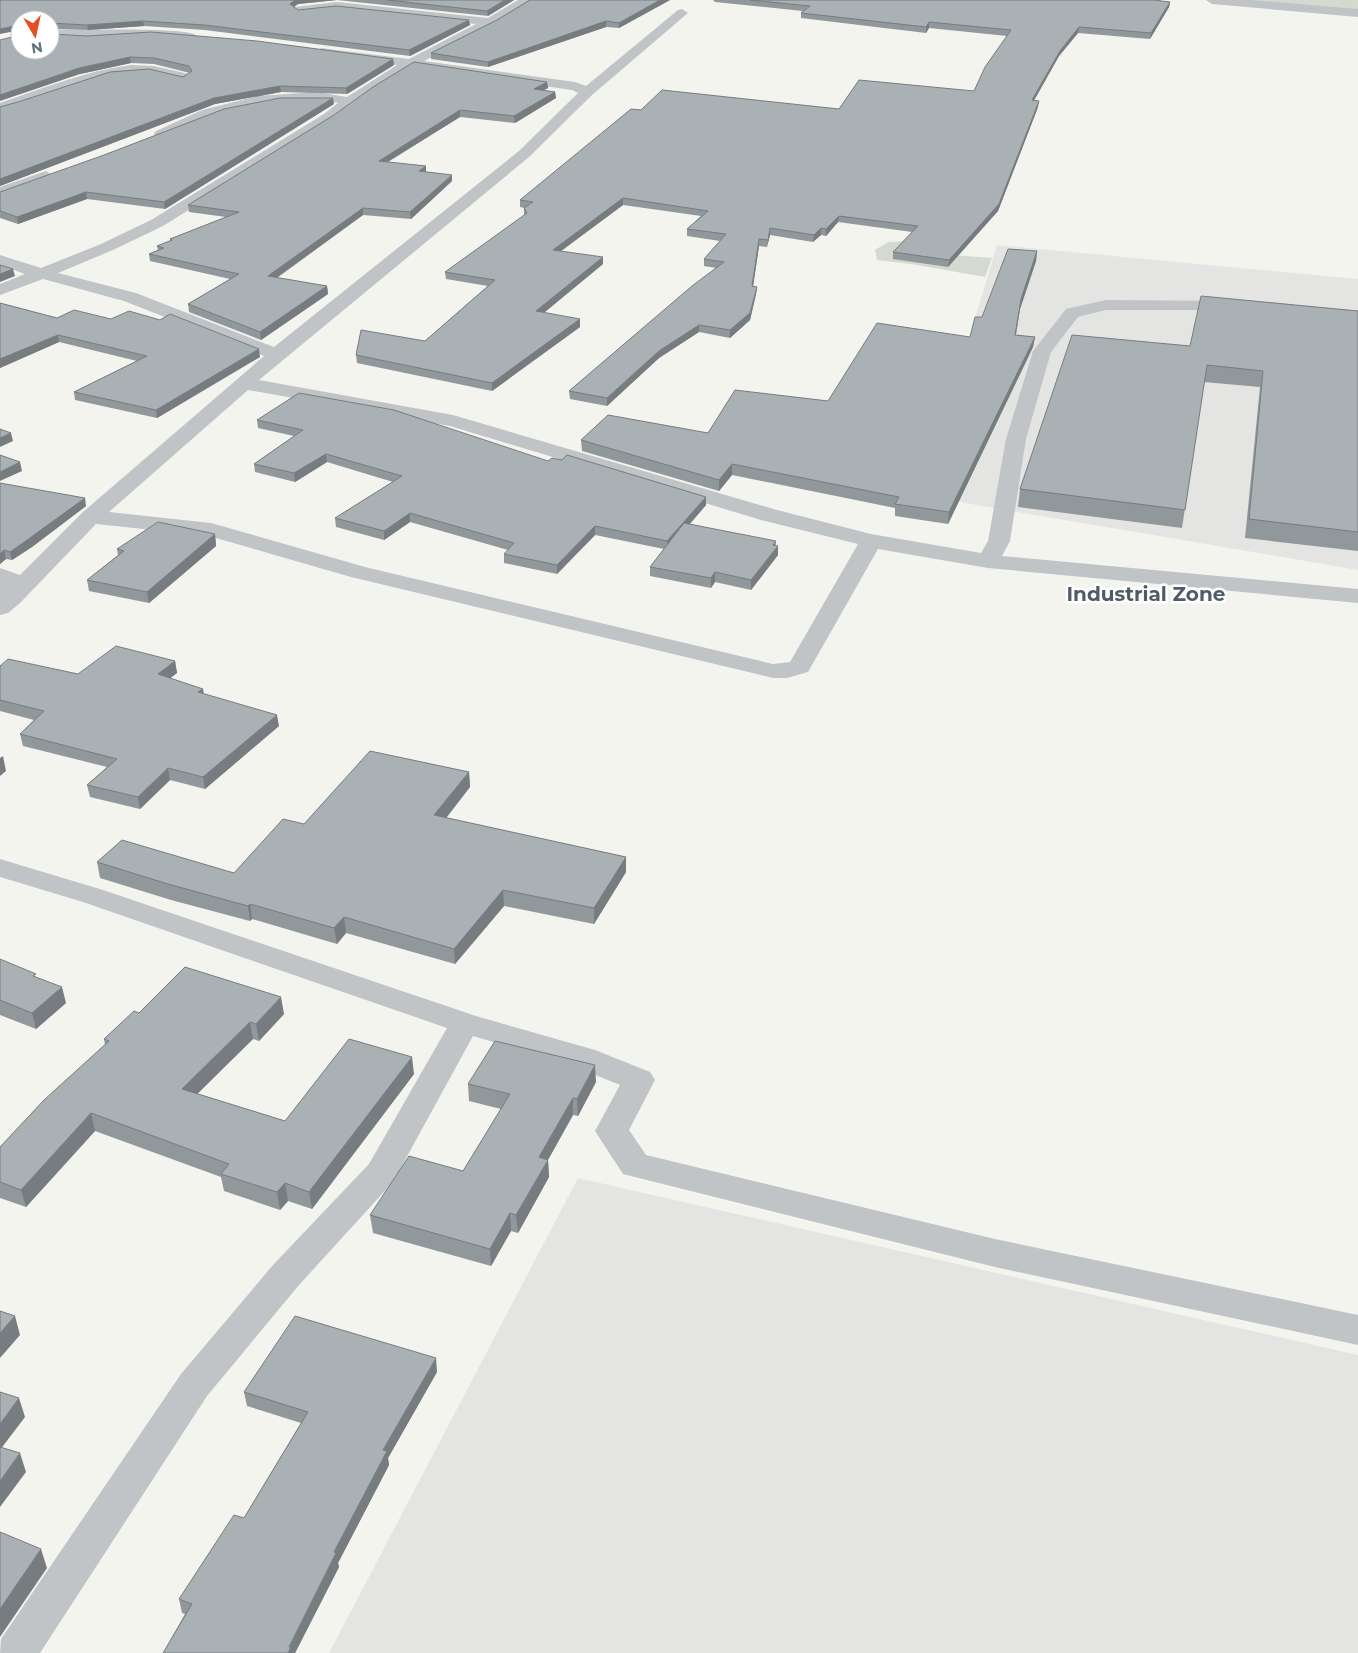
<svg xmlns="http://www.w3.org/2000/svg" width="1358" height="1653" font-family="Montserrat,sans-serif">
<rect width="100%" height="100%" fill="#f4f4ef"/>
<path fill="#e4e5e3" d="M 997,245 L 1358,279 L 1358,570 L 965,503 L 924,490 Z
M 578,1178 L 1358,1355 L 1358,1653 L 329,1653 Z"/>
<path fill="#d4dad0" d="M 1212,0 L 1358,0 L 1358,13 Z
M 909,241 L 953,255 L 992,258 L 985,277 L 911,264 L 877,260 L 875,250 L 888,242 Z"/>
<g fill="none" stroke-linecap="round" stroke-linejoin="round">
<path fill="#c0c4c7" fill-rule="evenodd" d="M 518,0 L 535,0 L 496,24 L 424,61 L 575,82 L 586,86 L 678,10 L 682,9 L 688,13 L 592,95 L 529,157 L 259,380 L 453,415 L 777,510 L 871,534 L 981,553 L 988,541 L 1006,439 L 1033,351 L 1066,309 L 1106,300 L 1235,301 L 1241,302 L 1244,306 L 1241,310 L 1106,310 L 1078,317 L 1051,352 L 1026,439 L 1010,541 L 1002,556 L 1358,589 L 1358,603 L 988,568 L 878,549 L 808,672 L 787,678 L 773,678 L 351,577 L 209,536 L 96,524 L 20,603 L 8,613 L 0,615 L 0,568 L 20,575 L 83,512 L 264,356 L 124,301 L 43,279 L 0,295 L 0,284 L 25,274 L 0,265 L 0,255 L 41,268 L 101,244 L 151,220 L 324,114 L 338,103 C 303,95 258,101 224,112 C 207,117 171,141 156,137 L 154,134 L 156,131 L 202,110 L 258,96 L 316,92 L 347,97 L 397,65 L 325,55 L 321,54 L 319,51 L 321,48 L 409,59 L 476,24 L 337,10 L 298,14 L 292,10 L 294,7 L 337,2 L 488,18 ZM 413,67 L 572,90 L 578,93 L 519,151 L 274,347 L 136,293 L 58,273 L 113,250 L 163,226 L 334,120 L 372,92 ZM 248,390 L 450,426 L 761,520 L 858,544 L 790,662 L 773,664 L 365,567 L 211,523 L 109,512 Z
M 1206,0 L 1252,0 L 1358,9 L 1358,17 L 1212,4 Z
M 50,30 C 71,31 188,26 197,36 L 191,40 L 50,38 Z
M 131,65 L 154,66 L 189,74 L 191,77 L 184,81 C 173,78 162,74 150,73 C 96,70 51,100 0,112 L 0,103 C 44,88 85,71 131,65 Z
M 46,171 L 54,176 L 51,179 L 0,197 L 0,187 Z
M 0,859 L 103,890 L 476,1016 L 595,1050 L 650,1072 L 655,1080 L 629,1130 L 646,1155 L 995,1239 L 1358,1315 L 1358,1345 L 995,1267 L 623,1174 L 595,1131 L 620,1085 L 573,1066 L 473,1036 L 393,1182 L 299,1285 L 207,1396 L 40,1653 L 0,1653 L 1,1639 L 181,1374 L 273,1265 L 369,1164 L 447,1028 L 83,902 L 0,877 Z"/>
</g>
<path fill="#91989c" d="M 0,0 L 514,0 L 488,16 L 337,0 L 298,4 L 294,7 L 298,10 L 470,25 L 410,56 L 205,30 L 144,26 L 88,30 L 50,29 L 50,20 L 20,20 L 20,30 Z
M 530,0 L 670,0 L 619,28 L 606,27 L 488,67 L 431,59 L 431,53 L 497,20 Z
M 713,0 L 1154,0 L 1170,2 L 1169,7 L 1150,39 L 1078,33 L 1059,56 L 1034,100 L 1038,107 L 998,211 L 948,267 L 893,259 L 893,252 L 912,232 L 838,222 L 826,236 L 821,235 L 813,242 L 770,235 L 767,247 L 759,246 L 753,286 L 757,287 L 756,294 L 750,320 L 730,338 L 699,332 L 659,358 L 607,406 L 570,399 L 569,391 L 716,268 L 704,266 L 704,259 L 720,241 L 687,236 L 687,229 L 701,216 L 623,205 L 561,251 L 603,264 L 544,313 L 580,327 L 492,391 L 357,363 L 356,355 L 425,341 L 488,286 L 446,279 L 445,272 L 524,216 L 524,208 L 520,207 L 520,200 L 641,110 L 839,109 L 974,91 L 1007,36 L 929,28 L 926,33 L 801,18 L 801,13 L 803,11 L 715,2 Z
M 0,40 L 393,59 L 394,65 L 347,94 L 281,92 L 215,104 L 0,186 L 0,107 L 183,77 L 190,73 L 154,64 L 131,63 L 80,74 Z
M 547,82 L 548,88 L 544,90 L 555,92 L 556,98 L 515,123 L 460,117 L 388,162 L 426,166 L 426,172 L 452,175 L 452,181 L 411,219 L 363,215 L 277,278 L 327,286 L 328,294 L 261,340 L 189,312 L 188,304 L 230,279 L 150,261 L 149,254 L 158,250 L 157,246 L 170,241 L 170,239 L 226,217 L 189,212 L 188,205 L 334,115 Z
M 334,104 L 165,209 L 87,199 L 18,224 L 0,218 L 0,192 Z
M 1037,251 L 1036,261 L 1020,309 L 1016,335 L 1035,337 L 1033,347 L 948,524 L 895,516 L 895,508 L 732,475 L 719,491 L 582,451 L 581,440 L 708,433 L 828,401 L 970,337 L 982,317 Z
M 0,303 L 57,318 L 260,357 L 157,418 L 75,400 L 74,392 L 137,361 L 59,342 L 0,368 Z
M 1358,311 L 1358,551 L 1245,538 L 1260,387 L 1204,382 L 1182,528 L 1018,507 L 1020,489 L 1190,346 Z
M 257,420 L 548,461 L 706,497 L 706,505 L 690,524 L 778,546 L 778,555 L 751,590 L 715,582 L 711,588 L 650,576 L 650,567 L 664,549 L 595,535 L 557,574 L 504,563 L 504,554 L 508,550 L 410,522 L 384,540 L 336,527 L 335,518 L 393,482 L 327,462 L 295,482 L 255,472 L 254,464 L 294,436 L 258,428 Z
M 0,483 L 86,506 L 32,547 L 12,560 L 6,559 L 0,564 Z
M 215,534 L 216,546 L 149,603 L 89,591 L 87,580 L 118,555 L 117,549 Z
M 175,661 L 177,673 L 170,678 L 204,694 L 279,726 L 205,789 L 170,780 L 140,809 L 90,797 L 87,785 L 107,767 L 23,746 L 20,734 L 34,720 L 0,711 L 0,666 L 78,674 Z
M 469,772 L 470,787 L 446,818 L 626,857 L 626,872 L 594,924 L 504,906 L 455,964 L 346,933 L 337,944 L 252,919 L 250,921 L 171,900 L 100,878 L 97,862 L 234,873 L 304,824 Z
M 0,959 L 37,978 L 66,1003 L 36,1029 L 0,1015 Z
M 139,1013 L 284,1014 L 259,1041 L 253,1039 L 197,1094 L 285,1121 L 414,1074 L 312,1209 L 288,1201 L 280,1210 L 224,1191 L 221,1177 L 95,1131 L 26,1207 L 0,1198 L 0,1147 L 105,1045 L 104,1039 Z
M 596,1082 L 578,1116 L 573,1115 L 548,1160 L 549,1177 L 518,1233 L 511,1231 L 491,1266 L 373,1233 L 370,1215 L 463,1171 L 501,1109 L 469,1101 L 468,1084 Z
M 437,1372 L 388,1458 L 389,1465 L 338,1563 L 339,1567 L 295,1653 L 163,1653 L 185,1614 L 182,1613 L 179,1599 L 244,1518 L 301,1423 L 247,1406 L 244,1392 Z"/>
<path fill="#767c7f" d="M 295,0 L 337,0 L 298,4 L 290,9 L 290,4 Z
M 505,0 L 514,0 L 488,16 L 487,11 Z
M 660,0 L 670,0 L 619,28 L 619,23 Z
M 1170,2 L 1169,7 L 1150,39 L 1151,33 Z
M 469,20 L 470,25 L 410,56 L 409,50 Z
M 143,21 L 144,26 L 88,30 L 87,25 Z
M 606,21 L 606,27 L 488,67 L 488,62 Z
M 929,22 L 929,28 L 926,33 L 926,27 Z
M 19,25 L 20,30 L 0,34 L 0,29 Z
M 1079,27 L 1078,33 L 1059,56 L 1031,106 L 1032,100 L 1060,51 Z
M 130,57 L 131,63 L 80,74 L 0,101 L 0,95 L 79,68 Z
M 393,59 L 394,65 L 347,94 L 346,88 Z
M 547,82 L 548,88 L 534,95 L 534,89 Z
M 280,86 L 281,92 L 215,104 L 0,186 L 0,179 L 214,98 Z
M 555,92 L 556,98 L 515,123 L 514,116 Z
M 333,98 L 334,104 L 165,209 L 164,202 Z
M 1039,101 L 1038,107 L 998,211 L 948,267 L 949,260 Z
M 460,110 L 460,117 L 379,167 L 379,161 Z
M 426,166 L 426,172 L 419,171 Z
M 452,175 L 452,181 L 411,219 L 410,212 Z
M 86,192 L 87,199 L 18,224 L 17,217 Z
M 623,198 L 623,205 L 553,257 L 553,250 Z
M 363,208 L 363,215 L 269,283 L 268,276 Z
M 839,216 L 838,222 L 826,236 L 826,229 Z
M 770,228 L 770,235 L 767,247 L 768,240 Z
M 821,228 L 821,235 L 813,242 L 814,235 Z
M 759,239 L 759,246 L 752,294 L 752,286 Z
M 1037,251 L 1036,261 L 1020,309 L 1014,345 L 1021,299 Z
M 603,257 L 603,264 L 536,319 L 536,311 Z
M 13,269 L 15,276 L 0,282 L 0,274 Z
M 327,286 L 328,294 L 261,340 L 260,332 Z
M 757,287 L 756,294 L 750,320 L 730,338 L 730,330 Z
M 580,319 L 580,327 L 492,391 L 492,383 Z
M 699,325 L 699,332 L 659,358 L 607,406 L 607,398 L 659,351 Z
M 58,335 L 59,342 L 0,368 L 0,359 Z
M 1035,337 L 1033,347 L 948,524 L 949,512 Z
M 259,349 L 260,357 L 157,418 L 156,410 Z
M 11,433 L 13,441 L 0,447 L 0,438 Z
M 326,454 L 327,462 L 295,482 L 294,473 Z
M 20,462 L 22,471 L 0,481 L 0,472 Z
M 732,464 L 732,475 L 719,491 L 719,480 Z
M 706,497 L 706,505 L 667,550 L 667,541 Z
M 85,498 L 86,506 L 32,547 L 12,560 L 10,552 Z
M 410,513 L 410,522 L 384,540 L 384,531 Z
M 595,526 L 595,535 L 557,574 L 557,565 Z
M 215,534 L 216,546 L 149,603 L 147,592 Z
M 776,541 L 775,549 L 778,546 L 778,555 L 751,590 L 751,580 Z
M 4,550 L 6,559 L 0,564 L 0,554 Z
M 715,572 L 715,582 L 711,588 L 711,578 Z
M 175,661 L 177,673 L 160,686 L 158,674 Z
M 203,689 L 205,700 L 198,692 Z
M 277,715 L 279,726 L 205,789 L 203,777 Z
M 3,756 L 6,771 L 0,776 L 0,758 Z
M 168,768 L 170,780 L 140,809 L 138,797 Z
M 469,772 L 470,787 L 436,831 L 434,815 Z
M 626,857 L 626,872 L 594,924 L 594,908 Z
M 503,890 L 504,906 L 455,964 L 454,949 Z
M 250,904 L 252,919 L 250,921 L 248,906 Z
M 344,917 L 346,933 L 337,944 L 334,928 Z
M 62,987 L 66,1003 L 36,1029 L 32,1013 Z
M 281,997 L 284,1014 L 259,1041 L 256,1024 Z
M 250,1022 L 253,1039 L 185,1106 L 182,1089 Z
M 412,1057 L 414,1074 L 312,1209 L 309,1192 Z
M 595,1065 L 596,1082 L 578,1116 L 577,1099 Z
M 573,1098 L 573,1115 L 540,1174 L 539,1157 Z
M 91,1113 L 95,1131 L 26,1207 L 21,1190 Z
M 548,1160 L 549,1177 L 518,1233 L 516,1215 Z
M 285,1183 L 288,1201 L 280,1210 L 277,1192 Z
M 510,1213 L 511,1231 L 491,1266 L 490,1249 Z
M 15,1316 L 20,1335 L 0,1358 L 0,1333 Z
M 436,1358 L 437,1372 L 388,1458 L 389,1465 L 338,1563 L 339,1567 L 295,1653 L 288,1653 L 289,1647 L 383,1450 Z
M 19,1398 L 25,1417 L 0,1450 L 0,1424 Z
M 20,1453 L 26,1472 L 0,1507 L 0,1481 Z
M 41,1549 L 47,1568 L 0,1637 L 0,1609 Z"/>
<path fill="#a9b1b5" stroke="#767c7f" d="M 0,0 L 295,0 L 290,4 L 298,10 L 336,6 L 469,20 L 409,50 L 204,25 L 143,21 L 87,25 L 50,23 L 50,20 L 20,20 L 20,26 L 19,25 L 0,29 Z
M 387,0 L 505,0 L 487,11 Z
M 530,0 L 660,0 L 619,23 L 606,21 L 488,62 L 431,53 L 497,20 Z
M 750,0 L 1154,0 L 1170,2 L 1151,33 L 1079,27 L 1060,51 L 1032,100 L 1039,101 L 999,204 L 949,260 L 893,252 L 918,226 L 839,216 L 826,229 L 821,228 L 814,235 L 770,228 L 768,240 L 759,239 L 752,286 L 757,287 L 750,313 L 730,330 L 699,325 L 659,351 L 607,398 L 569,391 L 692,286 L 724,262 L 704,259 L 726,234 L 687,229 L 708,211 L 623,198 L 553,250 L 603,257 L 536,311 L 580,319 L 492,383 L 356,355 L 361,330 L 425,341 L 495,280 L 445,272 L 527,213 L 524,208 L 533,202 L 520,200 L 631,109 L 641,110 L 662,90 L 839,109 L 859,80 L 974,91 L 985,67 L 1011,30 L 929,22 L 926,27 L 801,13 L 810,6 Z
M 151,32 L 257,41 L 393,59 L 346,88 L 280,86 L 214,98 L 0,179 L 0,107 L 18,102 L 110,72 L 149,69 L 183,77 L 192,71 L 189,66 L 154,58 L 130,57 L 79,68 L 0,95 L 0,40 L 20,35 L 20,50 L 50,50 L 50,34 L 87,36 Z
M 414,62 L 547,82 L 534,89 L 555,92 L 514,116 L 460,110 L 379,161 L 426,166 L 419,171 L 452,175 L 410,212 L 363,208 L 268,276 L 327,286 L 260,332 L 188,304 L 239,274 L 149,254 L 164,248 L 157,246 L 172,240 L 170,239 L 239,212 L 188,205 L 334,115 L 373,87 Z
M 280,98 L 333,98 L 164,202 L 86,192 L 17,217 L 0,211 L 0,192 L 104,155 L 224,109 Z
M 1008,249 L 1037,251 L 1021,299 L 1015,335 L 1035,337 L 949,512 L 895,504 L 899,497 L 732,464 L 719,480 L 581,440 L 608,415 L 708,433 L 735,390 L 828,401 L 877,323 L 970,337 L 975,317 L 982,317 Z
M 0,265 L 13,269 L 0,274 Z
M 1201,296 L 1358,311 L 1358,532 L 1249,519 L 1263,371 L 1207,365 L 1185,510 L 1020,489 L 1072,335 L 1190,346 Z
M 0,303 L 57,318 L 74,310 L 111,319 L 129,311 L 160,320 L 170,314 L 259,349 L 156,410 L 74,392 L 147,356 L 58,335 L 0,359 Z
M 299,393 L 394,410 L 548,461 L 552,458 L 562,460 L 567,455 L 706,497 L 667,541 L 595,526 L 557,565 L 504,554 L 514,543 L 410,513 L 384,531 L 335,518 L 402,476 L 326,454 L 294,473 L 254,464 L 303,430 L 257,420 Z
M 0,429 L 11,433 L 0,438 Z
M 0,455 L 20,462 L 0,472 Z
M 0,483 L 85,498 L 30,538 L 10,552 L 4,550 L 0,554 Z
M 158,522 L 215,534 L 147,592 L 87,580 L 124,551 L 117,549 Z
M 684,523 L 776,541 L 773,545 L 778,546 L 751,580 L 715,572 L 711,578 L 650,567 Z
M 116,646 L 175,661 L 158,674 L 203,689 L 198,692 L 277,715 L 203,777 L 168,768 L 138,797 L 87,785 L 117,759 L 20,734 L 44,711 L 0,700 L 0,666 L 8,659 L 78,674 Z
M 370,751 L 469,772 L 434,815 L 626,857 L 594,908 L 503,890 L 454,949 L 344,917 L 334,928 L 250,904 L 248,906 L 168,884 L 97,862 L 122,840 L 234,873 L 283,819 L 304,824 Z
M 0,959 L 36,974 L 33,976 L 62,987 L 32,1013 L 0,1000 Z
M 185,967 L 281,997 L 256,1024 L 250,1022 L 182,1089 L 285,1121 L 349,1039 L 412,1057 L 309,1192 L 285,1183 L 277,1192 L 221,1174 L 229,1164 L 91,1113 L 21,1190 L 0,1182 L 0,1147 L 44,1100 L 109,1041 L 104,1039 L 134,1011 L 139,1013 Z
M 495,1041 L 595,1065 L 577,1099 L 573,1098 L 539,1157 L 548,1160 L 516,1215 L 510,1213 L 490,1249 L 370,1215 L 409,1156 L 463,1171 L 510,1094 L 468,1084 Z
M 0,1311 L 15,1316 L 0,1333 Z
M 295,1316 L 436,1358 L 383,1450 L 387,1451 L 334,1552 L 336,1553 L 289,1647 L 291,1647 L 288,1653 L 163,1653 L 192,1604 L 179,1599 L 234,1515 L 244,1518 L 308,1412 L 244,1392 Z
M 0,1392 L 19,1398 L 0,1424 Z
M 0,1447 L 20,1453 L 0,1481 Z
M 0,1532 L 41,1549 L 0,1609 Z"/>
<g text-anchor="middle" stroke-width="5" stroke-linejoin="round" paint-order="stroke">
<g font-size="20" font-weight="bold" fill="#505c65" stroke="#fff">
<text x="1146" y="601">Industrial Zone</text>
</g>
</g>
<g transform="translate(35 35) rotate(171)"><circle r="24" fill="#ffffff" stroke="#c0c7cc"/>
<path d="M0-4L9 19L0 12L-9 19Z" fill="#e24f21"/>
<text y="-8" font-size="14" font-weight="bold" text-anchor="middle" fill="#627380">N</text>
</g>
</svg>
